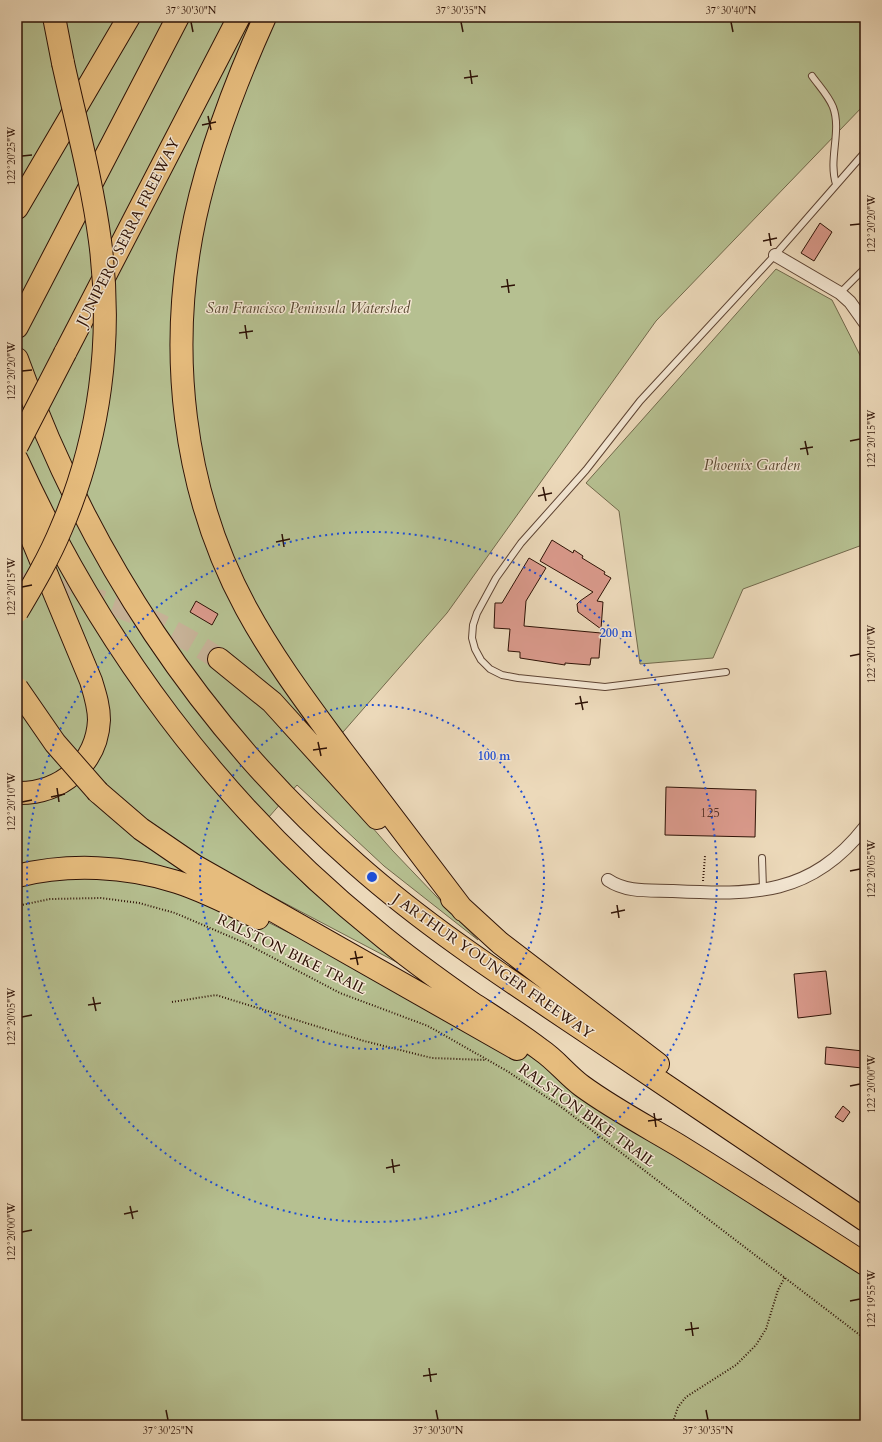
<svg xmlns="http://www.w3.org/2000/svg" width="882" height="1442" font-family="Cardo,serif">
<rect width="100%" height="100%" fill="#ecd9ba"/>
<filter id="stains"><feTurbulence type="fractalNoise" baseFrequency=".005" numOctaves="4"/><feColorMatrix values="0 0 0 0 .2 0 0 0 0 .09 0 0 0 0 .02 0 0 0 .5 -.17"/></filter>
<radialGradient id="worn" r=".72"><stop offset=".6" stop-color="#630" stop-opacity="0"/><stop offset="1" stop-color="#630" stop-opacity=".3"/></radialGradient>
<path fill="#b6c091" stroke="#72694c" d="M 17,17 L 865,17 L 865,104 L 656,321 L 447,613 L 316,763 L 392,850 L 478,940 L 384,866 L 297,785 L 254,834 L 306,886 L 402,965 L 222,870 L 248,912 L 508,1044 L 581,1085 L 865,1265 L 865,1425 L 17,1425 Z
M 776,269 L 832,300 L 865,365 L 865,544 L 743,589 L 713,658 L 640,664 L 619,511 L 586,483 Z"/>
<path fill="#da9a8c" stroke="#2e1206" d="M 820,223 L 832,232 L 814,261 L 801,253 Z
M 552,540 L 573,553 L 574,550 L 583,556 L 582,558 L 605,572 L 604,574 L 611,578 L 597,601 L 603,602 L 601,629 L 578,612 L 577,604 L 580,601 L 593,592 L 540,561 Z
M 529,558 L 546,568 L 526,601 L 524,626 L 601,633 L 599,658 L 591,658 L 590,665 L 565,663 L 565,665 L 520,658 L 520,652 L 508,651 L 510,629 L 494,628 L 495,603 L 502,603 Z
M 196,601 L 218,614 L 212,625 L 190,612 Z
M 666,787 L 756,790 L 755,837 L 665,835 Z
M 826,971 L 831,1014 L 798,1018 L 794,974 Z
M 826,1047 L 863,1051 L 862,1068 L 825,1064 Z
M 843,1106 L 850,1112 L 843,1122 L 835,1117 Z"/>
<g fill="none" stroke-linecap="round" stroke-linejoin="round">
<path stroke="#c6b196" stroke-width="22" stroke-dasharray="22 11" stroke-linecap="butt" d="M 17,583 C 96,594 153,615 219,659"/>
<defs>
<path id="lane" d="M 812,76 C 819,86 828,95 833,107 C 842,131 828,159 836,184
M 840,293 L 865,268
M 726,672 L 605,687 L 518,678 L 502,675 L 490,669 L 481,660 L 475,649 L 472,638 L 473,625 L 477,613 L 496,578 L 521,543 L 586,470 L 640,401 L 775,255 L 865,152
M 762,858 L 763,889"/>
<path id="street" d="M 775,255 L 840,293 L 850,302 L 865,323
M 608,880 C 627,893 651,890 673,891 C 754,895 811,896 865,827"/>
<path id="highway" d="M 54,17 L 63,63
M 265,17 C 236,81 210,149 195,218 C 167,349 182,490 246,608 C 273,658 307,703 340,748 C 381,802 422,856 463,910
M 17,208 L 129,17
M 17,327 L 178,17
M 65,353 L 239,17
M 17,359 C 86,553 201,728 356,864 C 426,926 504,977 582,1029 C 676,1093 771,1156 865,1220
M 17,460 C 100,642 220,805 376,931 C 407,957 439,980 472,1003 C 495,1018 519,1033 541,1050 C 556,1060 567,1075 582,1086 C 612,1108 646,1126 678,1145 C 741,1184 803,1224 865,1264
M 17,503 L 91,681 C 95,694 99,706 99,720 C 97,764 60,794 17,793
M 219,659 L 272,702 L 377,818
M 98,792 L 141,829 L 195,866 L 517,1049
M 17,876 C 69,863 126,866 177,882 C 205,891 232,905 258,918
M 452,899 L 500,943 L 658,1064"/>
</defs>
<use href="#lane" stroke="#5e4433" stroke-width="8"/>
<use href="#street" stroke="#5e4433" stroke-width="14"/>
<use href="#highway" stroke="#2e1206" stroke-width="24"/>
<path stroke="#2e1206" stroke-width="2" stroke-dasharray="1 2" stroke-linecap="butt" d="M 703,881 L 705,856
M 17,906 L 50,899 L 101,898 L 139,903 L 175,913 L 245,943 L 340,993 L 428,1026 L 507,1071 L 560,1106 L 865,1339
M 172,1002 L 216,995 L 364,1041 L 432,1058 L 485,1060
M 672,1425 L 678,1407 L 686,1397 L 736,1365 L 756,1345 L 766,1329 L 778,1290 L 785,1277"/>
<use href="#lane" stroke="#f3e6d2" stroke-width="6"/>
<use href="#street" stroke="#f3e6d2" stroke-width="12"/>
<use href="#highway" stroke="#e6bc7d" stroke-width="22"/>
<defs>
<path id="highway-bridge" d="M 17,446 L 65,353
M 17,612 C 33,585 49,558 61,529 C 100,439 113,339 100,241 C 92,181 76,122 63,63
M 17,688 L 55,743 L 98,792"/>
</defs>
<use href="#highway-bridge" stroke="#2e1206" stroke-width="24" stroke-linecap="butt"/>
<use href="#highway-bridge" stroke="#e6bc7d" stroke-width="22"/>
</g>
<path fill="none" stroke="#2e1206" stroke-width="1.5" d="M 191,22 L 193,32M 461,22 L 463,32M 731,22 L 733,32M 470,70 L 472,84M 464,78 L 478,76M 208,116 L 211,130M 202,125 L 216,122M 22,156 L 32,155M 850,225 L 860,224M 769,233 L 771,246M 763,241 L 777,238M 507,279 L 509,293M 501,287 L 515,285M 245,325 L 247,339M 239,333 L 253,331M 22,371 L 32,370M 805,441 L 808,455M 850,441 L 860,439M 800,449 L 813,447M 543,487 L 546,501M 538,496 L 552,493M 282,534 L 284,547M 276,542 L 290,539M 22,587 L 32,585M 850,656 L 860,654M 580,696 L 583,710M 575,704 L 588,702M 318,742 L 321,756M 313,750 L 327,748M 57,788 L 59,802M 51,797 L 65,794M 22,802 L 32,800M 850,871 L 860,869M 617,905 L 619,918M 611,913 L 625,910M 355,951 L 358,965M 350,959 L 363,957M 93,997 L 96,1011M 88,1005 L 101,1003M 22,1017 L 32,1015M 850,1086 L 860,1084M 654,1113 L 656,1127M 648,1121 L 662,1119M 392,1159 L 394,1173M 386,1168 L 400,1165M 130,1206 L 133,1219M 124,1214 L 138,1211M 22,1232 L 32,1230M 850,1301 L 860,1299M 691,1322 L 693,1336M 685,1330 L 699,1328M 429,1368 L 431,1382M 423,1376 L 437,1374M 166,1410 L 168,1420M 436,1410 L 438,1420M 706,1410 L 708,1420"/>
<g fill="none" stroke="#1d4ed8" stroke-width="2" stroke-dasharray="2 4">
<circle cx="372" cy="877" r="172"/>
<circle cx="372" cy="877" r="345"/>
</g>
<g text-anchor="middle" stroke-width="3" stroke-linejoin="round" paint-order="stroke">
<g font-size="13" fill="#593428">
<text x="710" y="817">125</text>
</g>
<g font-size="15" fill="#2e1206" stroke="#f3e6d2">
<text transform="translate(128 232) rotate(-63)" y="5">JUNIPERO SERRA FREEWAY</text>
<text transform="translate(292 954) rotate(26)" y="5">RALSTON BIKE TRAIL</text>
<text transform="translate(493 966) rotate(35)" y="5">J ARTHUR YOUNGER FREEWAY</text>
<text transform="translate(587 1115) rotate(36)" y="5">RALSTON BIKE TRAIL</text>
</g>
<g font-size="15" font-style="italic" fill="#574630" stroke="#f3e6d2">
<text x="308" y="313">San Francisco Peninsula Watershed</text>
<text x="752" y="470">Phoenix Garden</text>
</g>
</g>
<circle cx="372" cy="877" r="6" fill="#1d4ed8" stroke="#f3e6d2" stroke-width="2"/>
<g font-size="12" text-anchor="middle" font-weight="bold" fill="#1d4ed8" stroke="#f3e6d2" stroke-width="3" stroke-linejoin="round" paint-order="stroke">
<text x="616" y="637">200 m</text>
<text x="494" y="760">100 m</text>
</g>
<rect width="882" height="1442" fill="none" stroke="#ecd9ba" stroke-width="44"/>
<rect x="22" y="22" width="838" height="1398" fill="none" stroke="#2e1206" stroke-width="1.5"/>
<g font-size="10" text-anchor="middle" fill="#2e1206">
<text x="191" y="14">37°30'30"N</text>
<text x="461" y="14">37°30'35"N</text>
<text x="731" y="14">37°30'40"N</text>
<text transform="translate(11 156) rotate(-90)" y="4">122°20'25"W</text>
<text transform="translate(871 224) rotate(-90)" y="4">122°20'20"W</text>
<text transform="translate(11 371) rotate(-90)" y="4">122°20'20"W</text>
<text transform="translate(871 439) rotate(-90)" y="4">122°20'15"W</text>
<text transform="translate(11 587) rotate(-90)" y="4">122°20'15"W</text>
<text transform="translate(871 654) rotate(-90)" y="4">122°20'10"W</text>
<text transform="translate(11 802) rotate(-90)" y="4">122°20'10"W</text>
<text transform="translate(871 869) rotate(-90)" y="4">122°20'05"W</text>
<text transform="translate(11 1017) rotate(-90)" y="4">122°20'05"W</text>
<text transform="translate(871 1084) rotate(-90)" y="4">122°20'00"W</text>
<text transform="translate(11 1232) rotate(-90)" y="4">122°20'00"W</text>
<text transform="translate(871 1299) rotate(-90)" y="4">122°19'55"W</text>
<text x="168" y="1434">37°30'25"N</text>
<text x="438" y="1434">37°30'30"N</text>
<text x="708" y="1434">37°30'35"N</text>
</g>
<rect width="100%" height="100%" filter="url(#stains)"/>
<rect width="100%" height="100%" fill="url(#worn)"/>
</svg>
